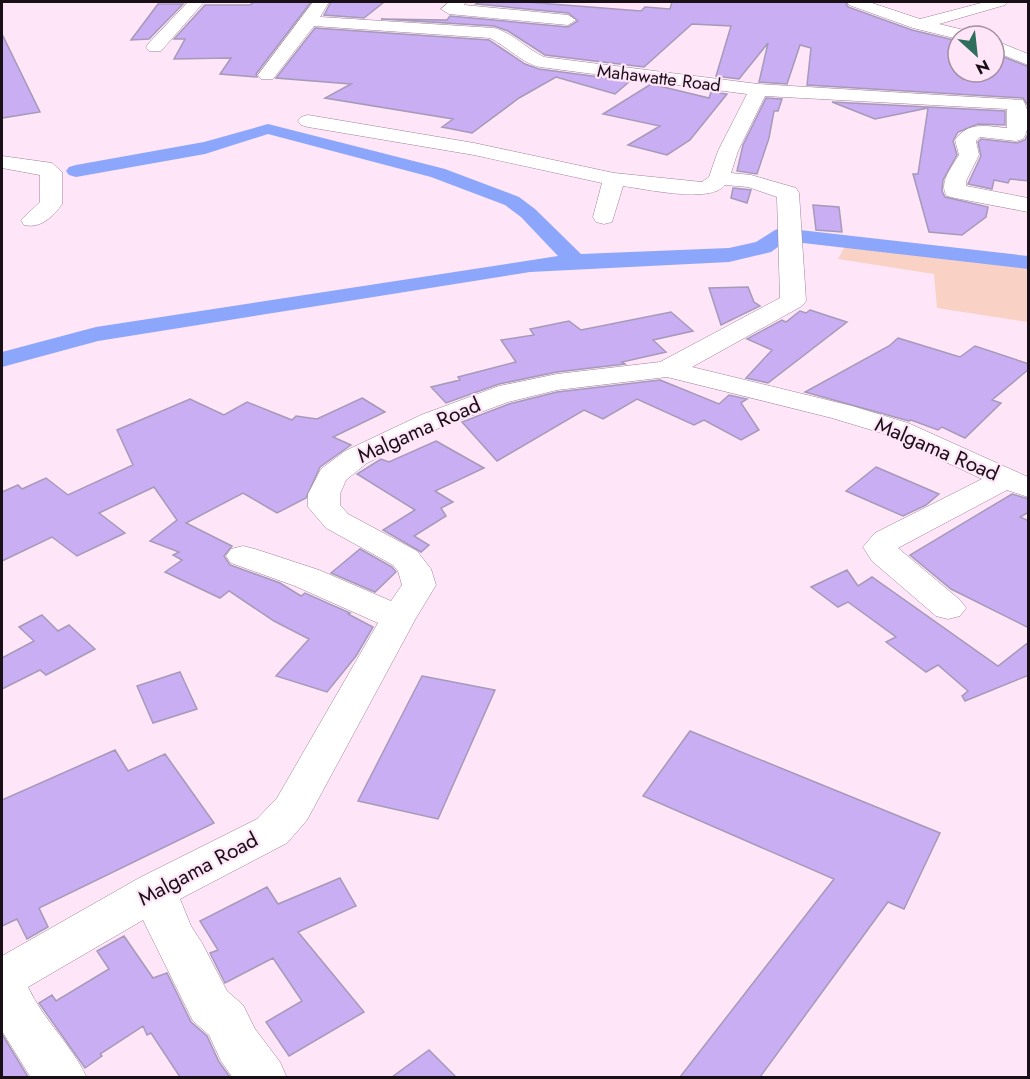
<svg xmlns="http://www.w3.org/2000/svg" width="1030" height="1079" font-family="Jost,sans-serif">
<rect width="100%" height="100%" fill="#fee5f8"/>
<path fill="#fad2c5" d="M 849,239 L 1017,257 L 1028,256 L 1028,322 L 937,308 L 934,274 L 838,259 Z"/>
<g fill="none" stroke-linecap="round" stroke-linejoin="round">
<path fill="#8ba6fb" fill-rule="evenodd" d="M 268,124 L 445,169 L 519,197 L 535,209 L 581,254 L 729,248 L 756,242 L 775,230 L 782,228 L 1028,256 L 1028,269 L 786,241 L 771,252 L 729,262 L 530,272 L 98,341 L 2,367 L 2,352 L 96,327 L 558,256 L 521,217 L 505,205 L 431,177 L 268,134 L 205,154 L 76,177 L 69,175 L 66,171 L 69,167 L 76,165 L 204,142 Z"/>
</g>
<path fill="#c9aef4" stroke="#a59ab8" stroke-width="1.5" d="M 254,2 L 311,2 L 256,74 L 257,77 L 220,74 L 231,58 L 174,59 L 185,39 L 174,39 L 205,5 L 250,5 Z
M 331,2 L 384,2 L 364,18 L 324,15 Z
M 479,2 L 526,2 L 641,11 L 645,7 L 670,9 L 672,2 L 845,2 L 848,7 L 912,30 L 958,41 L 958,72 L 994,72 L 994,53 L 1029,67 L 1029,107 L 1023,98 L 807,85 L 811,48 L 800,45 L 787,84 L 759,82 L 768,43 L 739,79 L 716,76 L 731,26 L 692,24 L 644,67 L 545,55 L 508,31 L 494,26 L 381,19 L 447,20 L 450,16 L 568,27 L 578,21 L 568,13 L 476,4 Z
M 158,4 L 183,4 L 149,39 L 131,40 Z
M 315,28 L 489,40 L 525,64 L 539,69 L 630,81 L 615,94 L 556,77 L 519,98 L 472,133 L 442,127 L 453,119 L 325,98 L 351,84 L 276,78 Z
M 2,34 L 40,112 L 2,118 Z
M 651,84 L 709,98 L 711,92 L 727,94 L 690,140 L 667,155 L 628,145 L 660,126 L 603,114 Z
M 766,98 L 782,99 L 778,111 L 774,111 L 769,138 L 757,174 L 737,171 L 743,145 Z
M 832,102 L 1005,111 L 1005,125 L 978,124 L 958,132 L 953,141 L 957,155 L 943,180 L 942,191 L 945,197 L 988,207 L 986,217 L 962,235 L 929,232 L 913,174 L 918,174 L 928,108 L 875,119 Z
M 1029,132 L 1029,181 L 1010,179 L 1008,183 L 994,180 L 992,189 L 968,184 L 981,156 L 978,142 L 981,139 L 1017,143 L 1025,140 Z
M 733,188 L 751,190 L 747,203 L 731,198 Z
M 813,205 L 839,207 L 842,232 L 816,230 Z
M 748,287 L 754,302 L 760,306 L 721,325 L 709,288 Z
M 810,310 L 847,322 L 768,383 L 746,378 L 772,350 L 747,339 L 782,320 L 786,322 L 800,311 L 806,313 Z
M 671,312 L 693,331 L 653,340 L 666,352 L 622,362 L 625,364 L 557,372 L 499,384 L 446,403 L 431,387 L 460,380 L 458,377 L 516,362 L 501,340 L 534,335 L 530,329 L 569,321 L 581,330 Z
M 898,338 L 960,357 L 975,346 L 1029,364 L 1029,369 L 992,400 L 1001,403 L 965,438 L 942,427 L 938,430 L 911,420 L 909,421 L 805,392 L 889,346 Z
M 660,380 L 719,404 L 729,395 L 747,399 L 741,403 L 759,430 L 741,440 L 704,420 L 694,425 L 637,399 L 603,419 L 584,410 L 497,461 L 462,422 L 509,404 L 557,392 Z
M 362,398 L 385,412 L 333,437 L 351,445 L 320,467 L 306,498 L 277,513 L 243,493 L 186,523 L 232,546 L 224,556 L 230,565 L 280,583 L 301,596 L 305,593 L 350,613 L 348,614 L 373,627 L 356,656 L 327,692 L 276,676 L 309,639 L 274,621 L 229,591 L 220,598 L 165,572 L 182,560 L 173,555 L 179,552 L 150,541 L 177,520 L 154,487 L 99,513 L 125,533 L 77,556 L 52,537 L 2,561 L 2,492 L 18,485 L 22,489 L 46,478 L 68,495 L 133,465 L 117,430 L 190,399 L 224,415 L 247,402 L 292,420 L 296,416 L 317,419 Z
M 436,441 L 484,468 L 435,491 L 453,502 L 441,508 L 446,516 L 414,536 L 429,545 L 421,552 L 383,530 L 415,510 L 357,474 L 381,459 L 389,462 Z
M 876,467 L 939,494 L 926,505 L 903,516 L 846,491 Z
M 1012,494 L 1029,499 L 1029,512 L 1020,517 L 1029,521 L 1029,628 L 951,589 L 910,555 Z
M 360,549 L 392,567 L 396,572 L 375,592 L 331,573 Z
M 847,570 L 858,586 L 872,577 L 998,666 L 1029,642 L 1029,675 L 965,701 L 962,696 L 968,691 L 938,665 L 926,672 L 886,642 L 896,637 L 848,602 L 838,607 L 811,587 Z
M 42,615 L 58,631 L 69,625 L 95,649 L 46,675 L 40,670 L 2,689 L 2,658 L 34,641 L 19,627 Z
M 180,672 L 197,709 L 153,723 L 137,686 Z
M 422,676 L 495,690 L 438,819 L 358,801 Z
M 690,731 L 940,833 L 904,909 L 888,902 L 760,1077 L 680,1077 L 834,879 L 643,796 Z
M 115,750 L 128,771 L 165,754 L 214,823 L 39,908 L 48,927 L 27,939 L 17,919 L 2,926 L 2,800 Z
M 340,878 L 356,906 L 298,932 L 364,1012 L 289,1056 L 266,1022 L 302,1001 L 273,958 L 225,983 L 210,953 L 218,950 L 200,921 L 267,887 L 278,904 Z
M 124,936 L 153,978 L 167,973 L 191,1022 L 207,1036 L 219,1062 L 230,1077 L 180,1077 L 151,1033 L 147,1035 L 143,1026 L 100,1054 L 102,1056 L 85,1068 L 39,1003 L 52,995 L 56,1001 L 109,969 L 97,951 Z
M 2,1034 L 28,1077 L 2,1077 Z
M 429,1050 L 456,1077 L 392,1077 Z"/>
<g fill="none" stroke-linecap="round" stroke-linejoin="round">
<defs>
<path id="minor" d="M 188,2 L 204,2 L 161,51 L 149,51 L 146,47 L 149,43 Z
M 313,2 L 329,2 L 320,17 L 494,28 C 513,33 525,48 544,57 L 758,84 L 1023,100 C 1030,112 1030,128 1023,139 L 1016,141 L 980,137 L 976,141 L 979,155 L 966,181 L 966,186 L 1028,198 L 1028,212 L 955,198 L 947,196 C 938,183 952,167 959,155 L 955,140 C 968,121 986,126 1007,128 L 1007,109 L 765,96 L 738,151 L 731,173 L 751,175 L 796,188 L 799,193 L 806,301 L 802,306 L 692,367 L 852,406 L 908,423 L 1028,477 L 1028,497 L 1007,490 L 898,548 L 960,600 L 966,608 L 960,616 L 948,619 L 936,616 L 872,561 L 863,547 L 875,533 L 982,479 L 888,435 L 832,418 L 667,377 L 557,390 L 508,402 L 441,427 L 367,463 L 346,480 L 340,494 L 340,505 L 348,514 L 417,551 L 431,569 L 436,585 L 416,618 L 307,820 L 287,843 L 180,899 L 191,926 L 202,943 L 227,991 L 243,1005 L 255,1029 L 280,1062 L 287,1078 L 233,1078 L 221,1061 L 209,1035 L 193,1021 L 143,920 L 28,987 C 44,1021 72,1045 87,1078 L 31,1078 L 2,1031 L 2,956 L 139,878 L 257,819 L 277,798 L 378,623 L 295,586 L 231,563 L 226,556 L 231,549 L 243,546 L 255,549 L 319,570 L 391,601 L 402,585 L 398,571 L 393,565 L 326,528 L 308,507 L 308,494 L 321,469 L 345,451 L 421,415 L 499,386 L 557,374 L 660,362 L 780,298 L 777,197 L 748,187 L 725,185 C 711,204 646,189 623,186 L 612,222 L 604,224 L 596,222 L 593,217 L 602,183 L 474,155 L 308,127 L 301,125 L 298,121 L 301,117 L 308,115 L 474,143 L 614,173 L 702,182 L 709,177 L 718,151 L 747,94 L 540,67 C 520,62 508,47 490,38 L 314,26 L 273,79 L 261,79 L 258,75 Z
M 449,2 L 466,2 L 464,5 L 568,15 L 576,20 L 568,25 L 449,14 L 441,9 Z
M 847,2 L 869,2 L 920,19 L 985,2 L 1007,2 L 1005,5 L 939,24 L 972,32 L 975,36 L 958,36 L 958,39 L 913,28 L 849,5 Z
M 994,40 L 1028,54 L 1028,65 L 994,51 Z
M 2,156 L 52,163 L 62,172 L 62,204 C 53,217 40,229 24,225 L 21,220 L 40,202 L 40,175 L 2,168 Z"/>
</defs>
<use href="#minor" stroke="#9f8399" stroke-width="1"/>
<use href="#minor" fill="#fff" fill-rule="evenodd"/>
</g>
<g text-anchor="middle" stroke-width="4.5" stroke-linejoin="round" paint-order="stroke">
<g font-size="18" fill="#190f17" stroke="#fee5f8">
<text transform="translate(659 78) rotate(7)" y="6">Mahawatte Road</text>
</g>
<g font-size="21" fill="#190f17" stroke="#fee5f8">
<text transform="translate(419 430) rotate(-24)" y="7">Malgama Road</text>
<text transform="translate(937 449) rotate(23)" y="7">Malgama Road</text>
<text transform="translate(198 869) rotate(-28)" y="7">Malgama Road</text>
</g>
</g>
<rect width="1030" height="1079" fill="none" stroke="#190f17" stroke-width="6"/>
<g transform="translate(976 54) rotate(153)"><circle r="28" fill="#fee5f8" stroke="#a28f9e" stroke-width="1.5"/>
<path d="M0-4.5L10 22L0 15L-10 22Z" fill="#2e6e5d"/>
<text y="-9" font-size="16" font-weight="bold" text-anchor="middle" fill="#190f17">N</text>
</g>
</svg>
